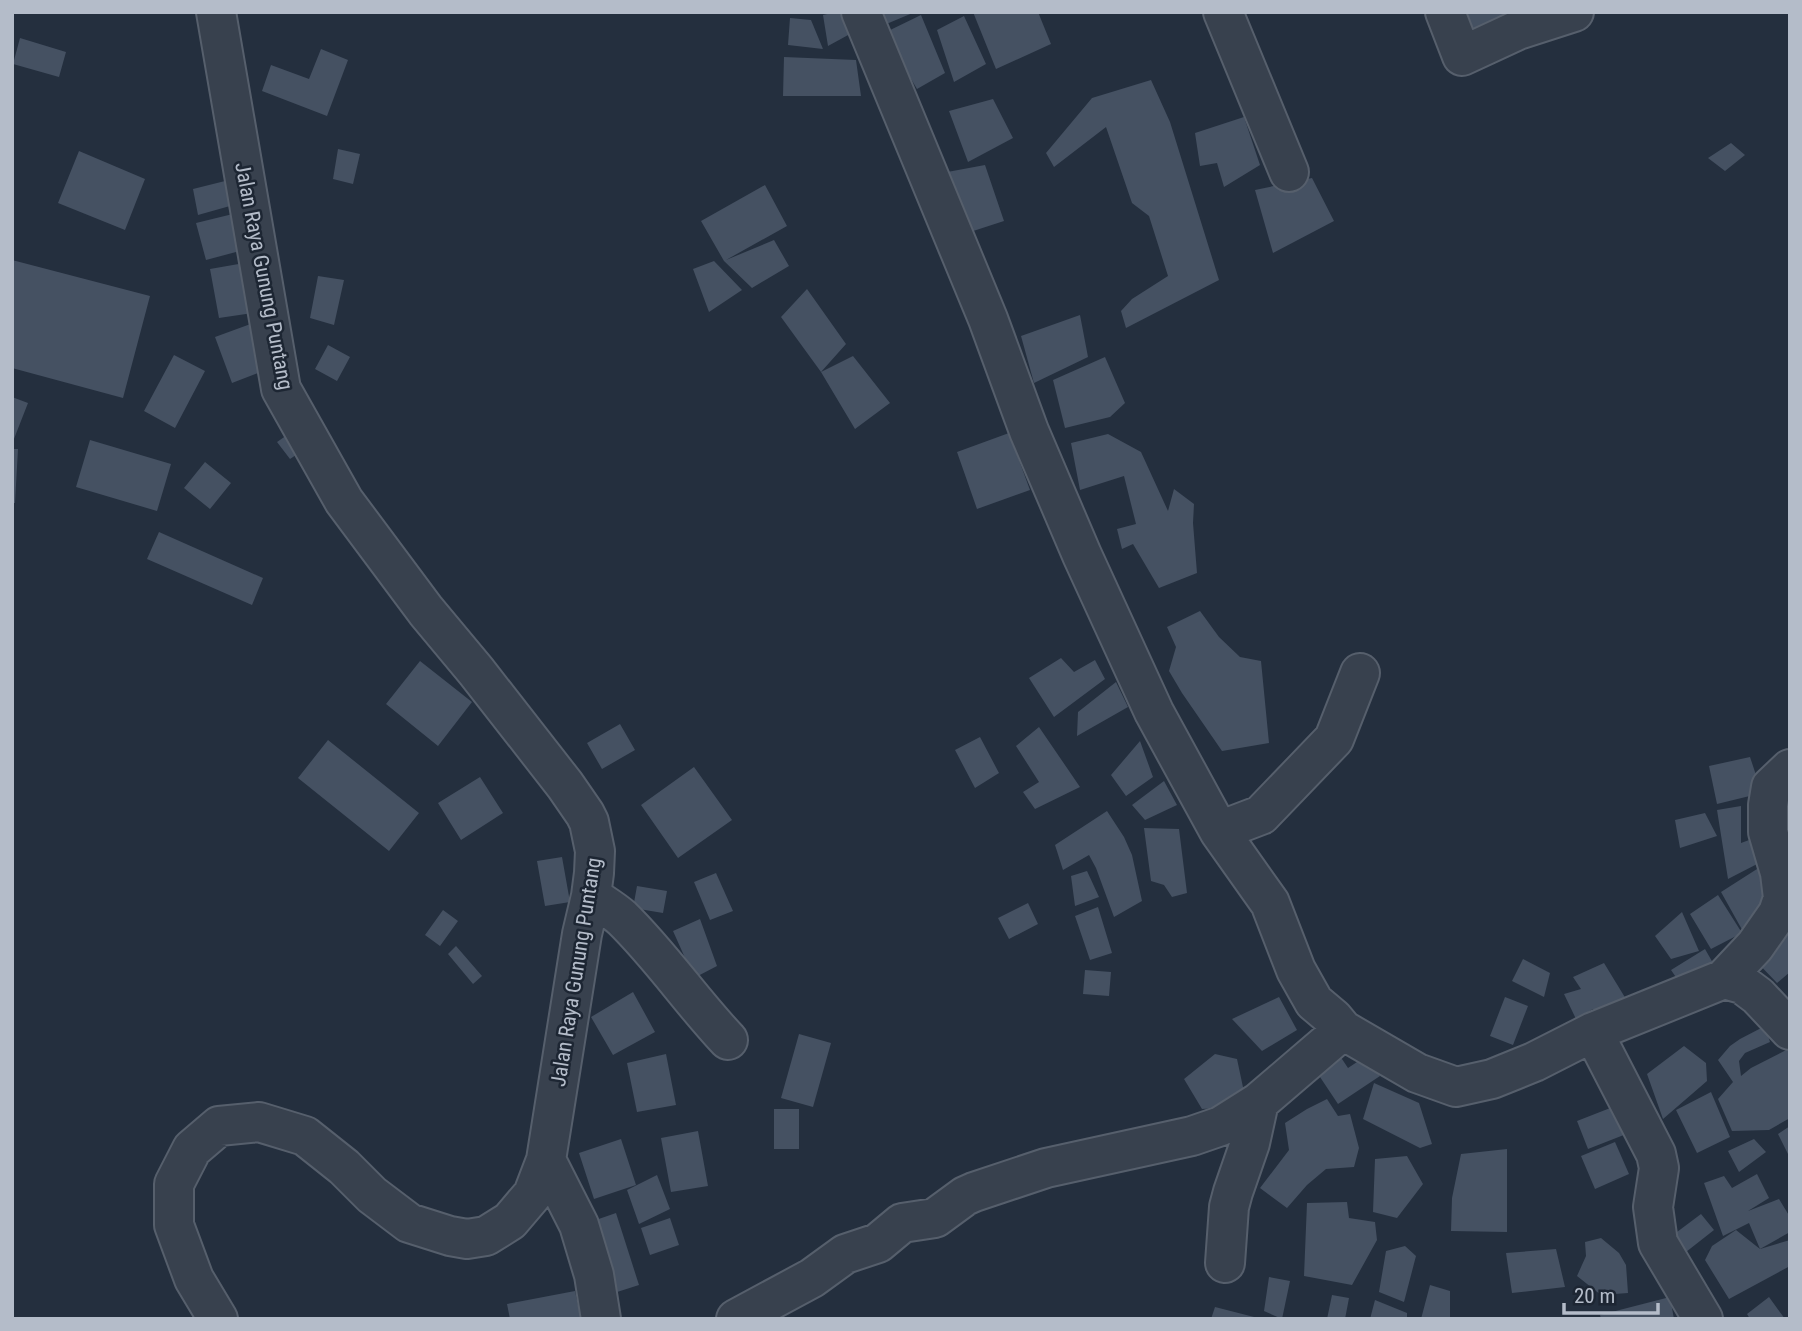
<svg xmlns="http://www.w3.org/2000/svg" width="1802" height="1331" font-family="'Roboto Condensed',sans-serif">
<rect width="100%" height="100%" fill="#242f3e"/>
<path fill="#455162" d="M 836,12 L 846,12 L 850,34 L 828,46 L 823,15 Z
M 878,12 L 915,12 L 884,25 Z
M 973,12 L 1038,12 L 1051,44 L 996,69 Z
M 1452,12 L 1515,12 L 1518,21 L 1461,33 Z
M 921,15 L 945,73 L 917,89 L 884,33 Z
M 964,16 L 986,64 L 954,82 L 937,30 Z
M 790,18 L 811,20 L 823,49 L 788,45 Z
M 20,38 L 66,52 L 59,77 L 13,64 Z
M 321,49 L 348,60 L 327,116 L 262,91 L 271,65 L 309,79 Z
M 784,57 L 856,60 L 861,96 L 783,96 Z
M 1151,80 L 1170,122 L 1219,280 L 1126,328 L 1121,311 L 1132,299 L 1168,276 L 1149,216 L 1132,203 L 1106,127 L 1054,167 L 1046,153 L 1092,98 Z
M 993,99 L 1013,138 L 968,162 L 949,111 Z
M 1244,117 L 1260,165 L 1224,187 L 1217,163 L 1200,166 L 1195,133 Z
M 1731,143 L 1745,155 L 1725,171 L 1708,158 Z
M 338,149 L 360,154 L 353,184 L 333,179 Z
M 79,151 L 145,179 L 125,230 L 58,203 Z
M 985,165 L 1004,221 L 964,234 L 942,173 Z
M 1312,178 L 1334,221 L 1273,253 L 1255,190 Z
M 225,181 L 230,206 L 198,215 L 193,189 Z
M 765,185 L 787,226 L 726,260 L 774,240 L 789,266 L 752,288 L 724,261 L 701,221 Z
M 241,212 L 251,248 L 206,260 L 196,223 Z
M 12,260 L 150,296 L 123,398 L 12,368 Z
M 714,261 L 742,290 L 709,312 L 693,269 Z
M 250,262 L 259,312 L 219,318 L 210,269 Z
M 318,276 L 344,280 L 334,325 L 310,318 Z
M 807,289 L 846,344 L 821,372 L 781,317 Z
M 1080,315 L 1088,357 L 1034,383 L 1021,336 Z
M 256,322 L 274,367 L 232,383 L 215,337 Z
M 328,345 L 350,357 L 337,381 L 315,369 Z
M 174,355 L 205,371 L 175,428 L 144,411 Z
M 853,356 L 890,403 L 855,429 L 821,372 Z
M 1105,357 L 1125,403 L 1110,417 L 1065,428 L 1053,380 Z
M 12,397 L 28,403 L 12,444 Z
M 290,433 L 302,451 L 290,459 L 277,442 Z
M 1009,433 L 1030,490 L 977,509 L 957,452 Z
M 1108,434 L 1141,452 L 1168,511 L 1174,489 L 1194,504 L 1193,523 L 1197,573 L 1159,588 L 1133,544 L 1122,549 L 1117,529 L 1136,524 L 1124,476 L 1080,490 L 1071,443 Z
M 90,440 L 171,464 L 157,511 L 76,487 Z
M 12,449 L 18,449 L 15,503 L 12,503 Z
M 205,462 L 231,483 L 210,509 L 184,488 Z
M 159,532 L 263,578 L 252,605 L 147,559 Z
M 1200,611 L 1219,637 L 1240,657 L 1261,661 L 1269,743 L 1222,751 L 1182,693 L 1169,671 L 1176,647 L 1167,627 Z
M 1061,658 L 1074,672 L 1095,660 L 1105,679 L 1054,717 L 1029,678 Z
M 420,661 L 472,702 L 438,746 L 386,704 Z
M 1116,682 L 1128,707 L 1077,736 L 1078,712 Z
M 620,724 L 635,750 L 602,769 L 587,743 Z
M 1039,727 L 1080,787 L 1035,809 L 1023,792 L 1039,782 L 1016,746 Z
M 980,737 L 999,773 L 975,788 L 955,750 Z
M 328,740 L 419,813 L 389,851 L 298,778 Z
M 1140,741 L 1153,777 L 1126,796 L 1111,775 Z
M 1750,757 L 1762,793 L 1717,804 L 1709,766 Z
M 694,767 L 732,820 L 678,858 L 641,805 Z
M 480,777 L 503,813 L 461,840 L 438,803 Z
M 1164,781 L 1177,805 L 1145,820 L 1132,805 Z
M 1741,806 L 1741,843 L 1760,836 L 1763,861 L 1728,879 L 1717,810 Z
M 1107,811 L 1124,837 L 1132,855 L 1142,901 L 1114,917 L 1096,868 L 1089,855 L 1063,870 L 1055,845 Z
M 1705,813 L 1717,836 L 1680,848 L 1675,820 Z
M 1144,828 L 1179,829 L 1187,893 L 1172,897 L 1164,885 L 1151,881 Z
M 562,857 L 570,902 L 545,906 L 537,861 Z
M 1757,869 L 1766,879 L 1775,908 L 1745,935 L 1721,892 Z
M 1087,871 L 1099,897 L 1075,906 L 1071,876 Z
M 716,873 L 733,911 L 710,920 L 694,882 Z
M 637,886 L 667,891 L 663,913 L 633,908 Z
M 1718,895 L 1742,933 L 1711,949 L 1690,914 Z
M 1028,903 L 1038,924 L 1009,939 L 998,918 Z
M 1098,907 L 1112,953 L 1090,960 L 1075,916 Z
M 443,910 L 458,921 L 440,946 L 425,935 Z
M 1682,912 L 1699,951 L 1671,959 L 1655,936 Z
M 1790,916 L 1790,972 L 1777,983 L 1754,959 Z
M 700,919 L 717,966 L 694,978 L 673,931 Z
M 456,946 L 482,976 L 473,984 L 448,954 Z
M 1705,949 L 1713,963 L 1682,986 L 1671,970 Z
M 1523,959 L 1550,973 L 1544,997 L 1512,981 Z
M 1604,963 L 1629,1004 L 1600,1016 L 1593,1009 L 1576,1019 L 1564,994 L 1581,989 L 1573,977 Z
M 1085,970 L 1111,972 L 1109,996 L 1083,994 Z
M 633,992 L 655,1032 L 613,1055 L 591,1017 Z
M 1279,997 L 1297,1030 L 1262,1051 L 1232,1019 Z
M 1505,997 L 1528,1006 L 1513,1045 L 1490,1036 Z
M 1765,1026 L 1770,1042 L 1745,1053 L 1739,1061 L 1741,1076 L 1751,1068 L 1790,1048 L 1790,1118 L 1769,1130 L 1732,1131 L 1718,1099 L 1733,1082 L 1718,1060 L 1730,1046 L 1740,1039 Z
M 799,1034 L 831,1043 L 813,1107 L 781,1098 Z
M 1684,1046 L 1706,1063 L 1707,1081 L 1663,1119 L 1647,1074 Z
M 1336,1050 L 1348,1068 L 1366,1056 L 1380,1076 L 1338,1104 L 1312,1065 Z
M 666,1054 L 676,1105 L 637,1112 L 627,1063 Z
M 1215,1054 L 1237,1059 L 1247,1106 L 1202,1109 L 1184,1079 Z
M 1374,1083 L 1419,1103 L 1432,1144 L 1420,1148 L 1363,1119 Z
M 1711,1092 L 1730,1137 L 1697,1153 L 1676,1110 Z
M 1327,1099 L 1338,1116 L 1350,1114 L 1359,1148 L 1354,1167 L 1326,1169 L 1307,1185 L 1287,1208 L 1260,1188 L 1289,1150 L 1285,1123 L 1307,1109 Z
M 1623,1103 L 1634,1131 L 1588,1149 L 1577,1121 Z
M 774,1109 L 799,1109 L 799,1149 L 774,1149 Z
M 1790,1126 L 1790,1158 L 1778,1134 Z
M 698,1131 L 708,1186 L 671,1192 L 661,1138 Z
M 621,1139 L 636,1185 L 594,1199 L 579,1153 Z
M 1754,1139 L 1766,1152 L 1739,1172 L 1728,1151 Z
M 1615,1142 L 1629,1174 L 1595,1189 L 1581,1156 Z
M 1507,1149 L 1507,1232 L 1451,1231 L 1452,1198 L 1461,1154 Z
M 1407,1156 L 1423,1184 L 1397,1218 L 1373,1212 L 1375,1159 Z
M 1757,1174 L 1769,1198 L 1748,1211 L 1779,1199 L 1790,1217 L 1790,1232 L 1760,1249 L 1749,1223 L 1723,1236 L 1704,1183 L 1724,1176 L 1732,1188 Z
M 657,1175 L 670,1209 L 639,1224 L 627,1190 Z
M 1347,1202 L 1349,1218 L 1375,1222 L 1377,1240 L 1352,1285 L 1304,1276 L 1307,1203 Z
M 616,1213 L 639,1285 L 614,1293 L 590,1222 Z
M 1701,1214 L 1714,1230 L 1686,1252 L 1673,1235 Z
M 670,1218 L 679,1245 L 650,1255 L 641,1228 Z
M 1736,1230 L 1760,1249 L 1790,1240 L 1790,1266 L 1729,1299 L 1705,1260 L 1712,1246 Z
M 1601,1238 L 1619,1253 L 1626,1265 L 1628,1293 L 1601,1295 L 1577,1276 L 1586,1256 L 1585,1242 Z
M 1405,1246 L 1416,1256 L 1404,1302 L 1379,1292 L 1386,1251 Z
M 1556,1249 L 1565,1287 L 1512,1293 L 1506,1253 Z
M 1269,1277 L 1290,1281 L 1282,1319 L 1264,1311 Z
M 1430,1285 L 1450,1291 L 1450,1319 L 1421,1319 Z
M 575,1291 L 581,1319 L 510,1319 L 507,1304 Z
M 1332,1295 L 1349,1298 L 1345,1319 L 1327,1319 Z
M 1670,1297 L 1674,1319 L 1601,1319 L 1600,1315 Z
M 1769,1297 L 1785,1319 L 1750,1319 L 1747,1314 Z
M 1375,1300 L 1407,1313 L 1407,1319 L 1370,1319 Z
M 1215,1307 L 1258,1318 L 1258,1319 L 1211,1319 Z"/>
<g fill="none" stroke-linecap="round" stroke-linejoin="round">
<defs>
<path id="minor" d="M 216,12 L 281,389 L 344,501 L 426,611 L 476,671 L 565,785 L 585,814 L 589,822 L 595,851 L 594,873 L 591,896 L 582,934 L 546,1160 L 533,1194 L 510,1221 L 486,1236 L 467,1239 L 450,1236 L 409,1223 L 372,1195 L 344,1167 L 305,1136 L 259,1122 L 219,1126 L 192,1149 L 174,1184 L 174,1225 L 194,1279 L 218,1319
M 861,12 L 988,319 L 1029,431 L 1082,555 L 1154,712 L 1219,831 L 1270,903 L 1296,970 L 1314,1002 L 1333,1018 L 1343,1030 L 1417,1073 L 1456,1087 L 1492,1079 L 1534,1062 L 1593,1032 L 1724,979 L 1755,946 L 1778,913 L 1783,898 L 1780,873 L 1768,832 L 1768,805 L 1771,787 L 1790,769
M 1223,12 L 1289,172
M 1445,12 L 1462,56 L 1518,30 L 1574,12
M 1219,831 L 1261,815 L 1334,739 L 1360,673
M 591,896 C 601,903 613,910 622,918 C 661,956 691,1001 728,1040
M 1724,979 L 1742,984 L 1758,996 L 1790,1030
M 1593,1032 L 1656,1154 L 1659,1168 L 1653,1207 L 1658,1243 L 1703,1319
M 546,1160 L 579,1225 L 594,1275 L 601,1319
M 1225,1263 L 1229,1207 L 1233,1192 L 1250,1143 L 1259,1102
M 736,1319 L 812,1278 L 845,1254 L 878,1243 L 902,1223 L 935,1218 L 965,1196 L 974,1192 L 1046,1168 L 1192,1136 L 1221,1126 L 1259,1102 L 1343,1030"/>
</defs>
<use href="#minor" stroke="#565f6c" stroke-width="42"/>
<use href="#minor" stroke="#38414e" stroke-width="38"/>
</g>
<g text-anchor="middle" stroke-width="5" stroke-linejoin="round" paint-order="stroke">
<g font-size="21" fill="#b4bcc9" stroke="#1d2633">
<text transform="translate(264 276) rotate(79)" y="7">Jalan Raya Gunung Puntang</text>
<text transform="translate(576 972) rotate(-81)" y="7">Jalan Raya Gunung Puntang</text>
</g>
</g>
<rect width="1802" height="1331" fill="none" stroke="#b4bcc9" stroke-width="28"/>
<path d="M1564 1303v10h94v-10" fill="none" stroke="#b4bcc9" stroke-width="3.5"/>
<text x="1574" y="1303" font-size="21" fill="#b4bcc9" stroke="#1d2633" stroke-width="5" paint-order="stroke">20 m</text>
</svg>
